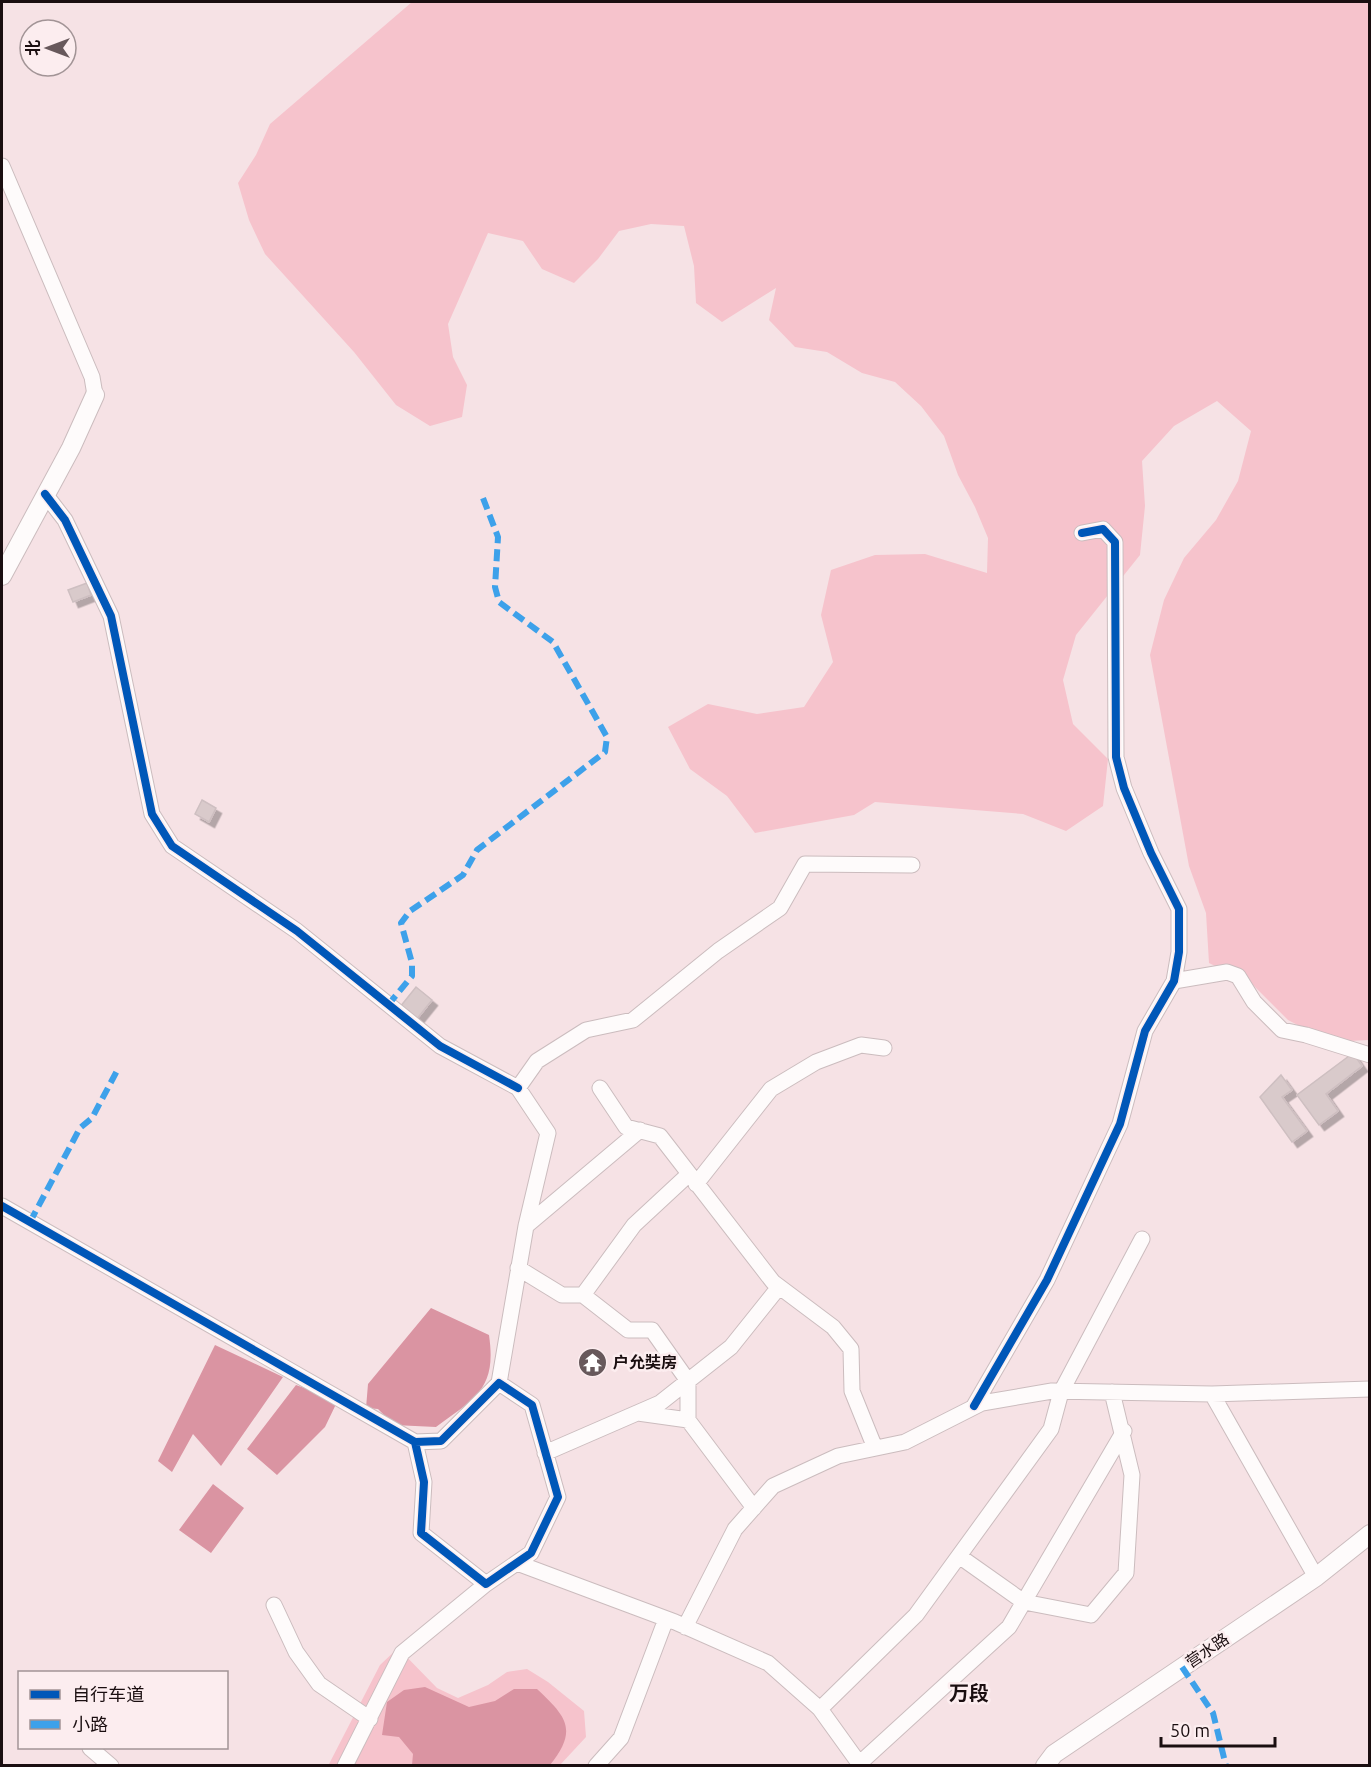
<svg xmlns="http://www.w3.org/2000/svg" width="1371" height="1767" font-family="Ubuntu,'Noto Sans SC',sans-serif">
<defs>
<filter id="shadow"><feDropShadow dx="5.5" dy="5.5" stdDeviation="0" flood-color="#0004"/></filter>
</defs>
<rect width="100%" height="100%" fill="#f6e2e5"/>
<path fill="#f6c3cc" d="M 412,2 L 1369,2 L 1369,1040 L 1330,1042 L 1288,1020 L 1253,985 L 1209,963 L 1206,913 L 1189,866 L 1150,655 L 1164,600 L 1184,558 L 1216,520 L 1238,481 L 1251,431 L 1217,401 L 1174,426 L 1142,461 L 1145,506 L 1140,555 L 1076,635 L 1063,680 L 1073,724 L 1108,759 L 1103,806 L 1066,831 L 1023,814 L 875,802 L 854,815 L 755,833 L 727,796 L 690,769 L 668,727 L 708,704 L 757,714 L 804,707 L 833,662 L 821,615 L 831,570 L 875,555 L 925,554 L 987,573 L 988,538 L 975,507 L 958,475 L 944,436 L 921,406 L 895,382 L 862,373 L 827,352 L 795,347 L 769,320 L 776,288 L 722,322 L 696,303 L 694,266 L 684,226 L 651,224 L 619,231 L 598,259 L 574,283 L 542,269 L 523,241 L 488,233 L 448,324 L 453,357 L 467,385 L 462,417 L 430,426 L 396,405 L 354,352 L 265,254 L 249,220 L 238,183 L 256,155 L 270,124 Z
M 398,1648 L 437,1688 L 458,1698 L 488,1685 L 507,1672 L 527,1669 L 548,1682 L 584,1711 L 586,1737 L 560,1765 L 328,1766 L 380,1665 Z"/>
<path fill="#da94a2" d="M 431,1308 L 489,1335 C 497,1389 475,1398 436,1427 L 394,1425 L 378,1409 L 366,1408 L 368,1384 Z
M 215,1345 L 283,1377 L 221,1466 L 193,1434 L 172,1472 L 158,1461 Z
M 296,1385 L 338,1400 L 325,1427 L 277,1475 L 247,1449 Z
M 213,1484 L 244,1508 L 211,1553 L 179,1530 Z
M 425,1687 L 469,1707 L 495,1701 L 514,1689 L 537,1689 C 567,1717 578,1730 550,1765 L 412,1765 L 413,1754 L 399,1737 L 382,1735 L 387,1702 L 404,1690 Z"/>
<path fill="#d9cacb" stroke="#cebfc1" stroke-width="1.5" filter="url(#shadow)" d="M 87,583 L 91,595 L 73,602 L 68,590 Z
M 202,800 L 216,808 L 209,822 L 195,814 Z
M 416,987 L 432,1000 L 416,1020 L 400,1007 Z
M 1353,1053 L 1362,1066 L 1326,1094 L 1338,1111 L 1319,1125 L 1297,1095 Z
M 1281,1075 L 1292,1090 L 1282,1097 L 1307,1131 L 1292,1142 L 1260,1097 Z"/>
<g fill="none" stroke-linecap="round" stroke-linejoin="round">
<defs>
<path id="minor" d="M 2,166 L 92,377 L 95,395
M 45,494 L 65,520 L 111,616 L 152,814 L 172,846 L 297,931 L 440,1046 L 518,1088
M 1174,981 L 1227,972 L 1238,976 L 1254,1002 L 1282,1030 L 1306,1035 L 1370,1055
M 600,1088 L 626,1127 L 660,1136 L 773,1282 L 833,1327 L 851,1349 L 852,1391 L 875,1448
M 696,1184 L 771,1089 L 816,1062 L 861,1045 L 884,1048
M 2,1206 L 415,1442 L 441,1441 L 499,1383 L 532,1405 L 558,1497 L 531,1553 L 486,1584 L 421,1533 L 424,1482 L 415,1442
M 526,1226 L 640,1130
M 518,1268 L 562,1295 L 583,1295 L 628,1330 L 652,1330 L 688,1381 L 688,1420
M 583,1295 L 634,1225 L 689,1174
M 499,1383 L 526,1226 L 548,1133 L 518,1088 L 537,1061 L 586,1030 L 633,1020 L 718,951 L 780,908 L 805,864 L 912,865
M 1212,1394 L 1316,1577
M 974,1406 L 1047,1280 L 1120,1124 L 1145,1031 L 1174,981 L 1179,952 L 1179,909 L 1151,853 L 1124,788 L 1116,757 L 1115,542 L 1103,529 L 1082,533
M 638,1413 L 688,1420 L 754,1508
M 545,1453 L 660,1403 L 731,1347 L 779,1287
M 959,1556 L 1024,1602 L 1091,1615 L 1126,1573 L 1132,1475 L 1112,1392
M 517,1563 L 675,1622 L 768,1663 L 820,1709 L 861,1766
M 274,1605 L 296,1652 L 319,1684 L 370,1719
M 685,1627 L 735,1529 L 773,1486 L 838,1456 L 905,1442 L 982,1403 L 1052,1391 L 1212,1394 L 1370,1389
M 820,1709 L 916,1615 L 1051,1429 L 1061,1392 L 1142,1239
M 90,1748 L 111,1766
M 860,1763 L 1009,1627 L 1124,1431
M 345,1766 L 402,1653 L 486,1584
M 596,1766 L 621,1738 L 666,1619"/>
<path id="tertiary" d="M 2,576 L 71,448 L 95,395
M 1045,1766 L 1054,1754 L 1316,1577 L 1370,1534"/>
</defs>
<use href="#minor" stroke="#cbbcbe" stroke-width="17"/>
<use href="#tertiary" stroke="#cbbcbe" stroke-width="20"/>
<use href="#minor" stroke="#fefbfb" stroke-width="15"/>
<use href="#tertiary" stroke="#fefbfb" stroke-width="18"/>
<path stroke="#3da1ea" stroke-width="6" stroke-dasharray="12 6" stroke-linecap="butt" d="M 388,1005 L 412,976 L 412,963 L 401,923 L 410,911 L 463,875 L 477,850 L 605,752 L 607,737 L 553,642 L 499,602 L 495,587 L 498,537 L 483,498
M 30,1222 L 80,1128 L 92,1118 L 119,1067
M 1182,1667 L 1213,1713 L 1226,1766"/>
<defs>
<path id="cycleway" d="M 45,494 L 65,520 L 111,616 L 152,814 L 172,846 L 297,931 L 440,1046 L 518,1088
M 2,1206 L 415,1442 L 441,1441 L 499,1383 L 532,1405 L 558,1497 L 531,1553 L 486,1584 L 421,1533 L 424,1482 L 415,1442
M 974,1406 L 1047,1280 L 1120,1124 L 1145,1031 L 1174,981 L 1179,952 L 1179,909 L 1151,853 L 1124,788 L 1116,757 L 1115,542 L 1103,529 L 1082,533"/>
</defs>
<use href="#cycleway" stroke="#fcedef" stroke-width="11"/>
<use href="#cycleway" stroke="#0057b8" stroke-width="8"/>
</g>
<defs>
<symbol id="temple-disc" viewBox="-11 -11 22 22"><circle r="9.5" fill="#67585b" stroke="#fcedef"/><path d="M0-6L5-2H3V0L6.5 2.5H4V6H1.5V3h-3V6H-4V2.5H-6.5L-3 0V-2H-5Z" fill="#fff"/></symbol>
</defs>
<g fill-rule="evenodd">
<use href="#temple-disc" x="576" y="1346" width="33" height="33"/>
</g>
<g text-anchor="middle" stroke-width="5" stroke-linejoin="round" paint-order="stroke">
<g font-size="16" font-weight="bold" fill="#1a0e10" stroke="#fcedef" text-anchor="start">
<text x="613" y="1368">户允奘房</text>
</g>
<g font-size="16" fill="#1a0e10" stroke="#fcedef">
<text transform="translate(1207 1650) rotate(-34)" y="6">营水路</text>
</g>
<g font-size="20" font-weight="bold" fill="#1a0e10" stroke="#fcedef">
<text x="969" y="1700">万段</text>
</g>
</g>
<rect width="1371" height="1767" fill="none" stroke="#1a0e10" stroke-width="6"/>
<rect x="18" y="1671" width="210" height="78" fill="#fcedef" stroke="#a29496" stroke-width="1.5"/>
<rect x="30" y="1690" width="30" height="9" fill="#0057b8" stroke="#a29496" stroke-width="1.5"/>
<text x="72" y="1701" font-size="18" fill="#1a0e10">自行车道</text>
<rect x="30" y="1720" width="30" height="9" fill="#3da1ea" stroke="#a29496" stroke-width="1.5"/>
<text x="72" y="1731" font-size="18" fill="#1a0e10">小路</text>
<g transform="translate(48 48) rotate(270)"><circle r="28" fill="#fcedef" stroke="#a29496" stroke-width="1.5"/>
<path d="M0-4.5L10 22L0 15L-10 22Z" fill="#67585b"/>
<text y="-9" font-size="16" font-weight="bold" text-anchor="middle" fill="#1a0e10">北</text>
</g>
<path d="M1161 1737v9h114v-9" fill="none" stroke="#1a0e10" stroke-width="3"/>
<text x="1170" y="1737" font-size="18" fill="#1a0e10" stroke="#fcedef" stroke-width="4.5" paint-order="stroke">50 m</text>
</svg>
